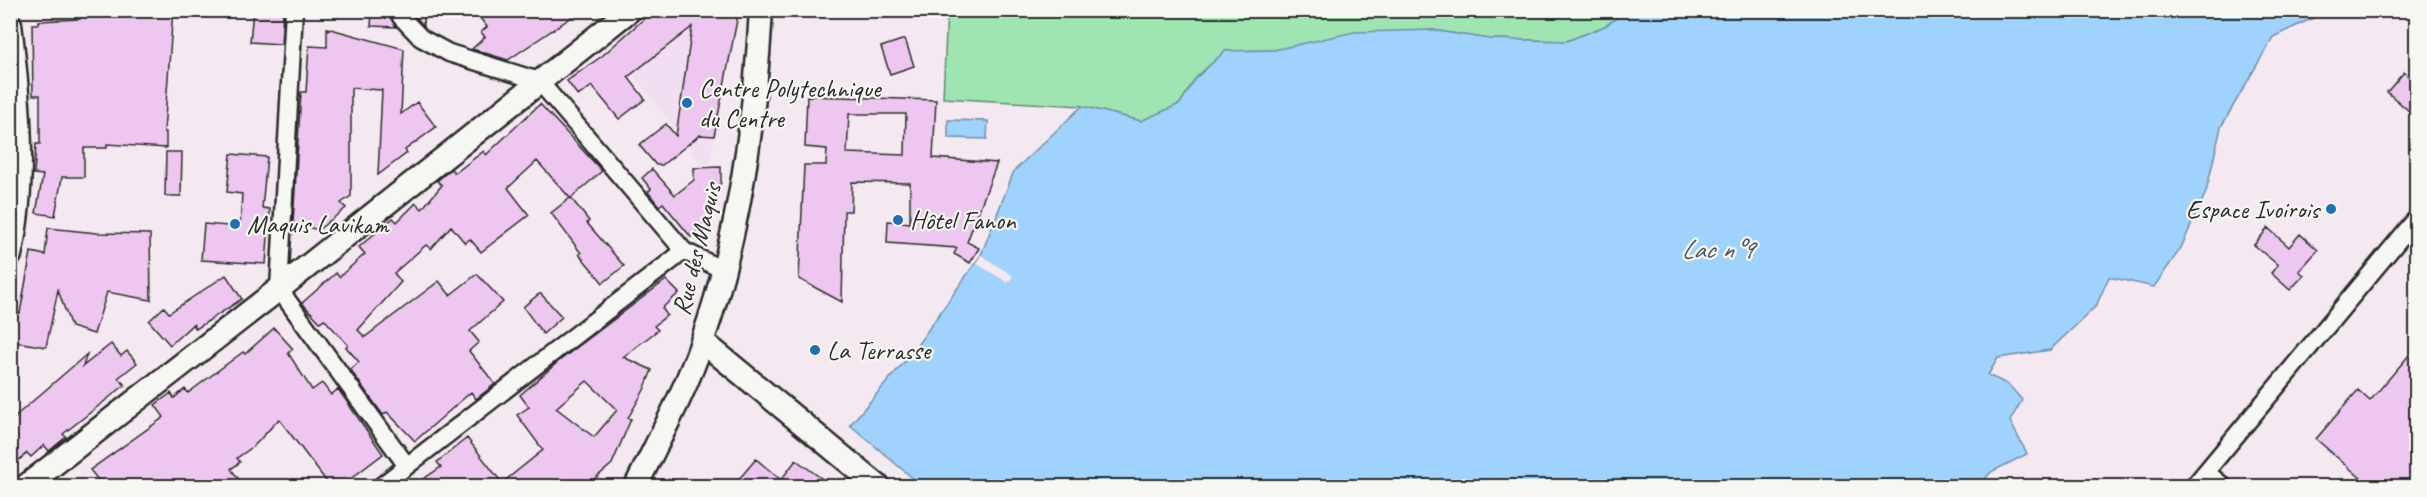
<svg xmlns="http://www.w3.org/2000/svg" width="2427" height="497" font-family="Caveat,sans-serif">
<rect width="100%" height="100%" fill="#f4e8f1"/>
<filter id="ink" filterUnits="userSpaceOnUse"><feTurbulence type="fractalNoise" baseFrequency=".0167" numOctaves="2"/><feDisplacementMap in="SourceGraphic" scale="12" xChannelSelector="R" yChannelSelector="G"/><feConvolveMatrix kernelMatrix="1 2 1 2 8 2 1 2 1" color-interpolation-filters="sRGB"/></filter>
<g filter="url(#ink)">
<path fill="#f2def1" d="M 654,11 L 739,11 L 714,136 L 711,161 L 703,166 L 612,47 Z"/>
<path fill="#9ee5b2" stroke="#64886e" stroke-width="1.5" d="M 947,11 L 1628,11 L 1605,26 L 1567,41 L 1489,39 L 1432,30 L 1314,43 L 1274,50 L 1225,51 L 1195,79 L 1180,104 L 1141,121 L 1082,106 L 943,98 Z"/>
<path fill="#9fd2fc" stroke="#718fa8" stroke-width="1.5" d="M 1628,10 L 2328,11 L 2273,37 L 2221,127 L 2206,192 L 2181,248 L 2154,287 L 2109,277 L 2096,306 L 2050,350 L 1998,358 L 1988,375 L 2009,385 L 2022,400 L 2010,421 L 2027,454 L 1991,472 L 1979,486 L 922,486 L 850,425 L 911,354 L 981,255 L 1014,171 L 1082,106 L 1141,121 L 1180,104 L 1195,79 L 1225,51 L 1274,50 L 1354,32 L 1432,30 L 1489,39 L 1567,41 L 1605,26 Z
M 948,120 L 988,121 L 987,139 L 948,138 Z"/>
<path fill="#f4e8f1" d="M 981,255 L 1013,276 L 1008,283 L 976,263 Z"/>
<path fill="#eec7f0" stroke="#2b2b2b" stroke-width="1.5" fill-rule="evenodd" d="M 173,10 L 164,132 L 166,132 L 166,148 L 107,144 L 107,148 L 84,148 L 84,177 L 62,177 L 55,216 L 36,213 L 43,175 L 34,174 L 36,144 L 40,144 L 40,95 L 33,95 L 32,24 L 39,24 L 39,21 L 80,19 L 79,11 Z
M 253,10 L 283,10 L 281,44 L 250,42 Z
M 474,10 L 582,10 L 508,60 L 472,49 L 485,37 L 481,32 L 487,27 Z
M 654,10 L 739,10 L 714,136 L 700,135 L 662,165 L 656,165 L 639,145 L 666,124 L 676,136 L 692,27 L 628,77 L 645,99 L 619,119 L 592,86 L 578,96 L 567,81 L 602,56 Z
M 372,12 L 389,12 L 396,27 L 371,26 Z
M 411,12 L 423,13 L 424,26 Z
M 327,28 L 404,49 L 401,114 L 417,102 L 436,127 L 405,150 L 407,153 L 378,175 L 382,90 L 351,88 L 351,196 L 341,203 L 346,208 L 318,230 L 293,223 L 301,92 L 306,92 L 309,46 L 327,47 Z
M 905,39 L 914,66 L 890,74 L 881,47 Z
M 2404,72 L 2416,83 L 2416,117 L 2387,92 Z
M 807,96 L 936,100 L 933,158 L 997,163 L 967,242 L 979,248 L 970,263 L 954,254 L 957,248 L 887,243 L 888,221 L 910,223 L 910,183 L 852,182 L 851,211 L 844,211 L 842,302 L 799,279 L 804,165 L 826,165 L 827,149 L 805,147 ZM 849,114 L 906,114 L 905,155 L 847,153 Z
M 540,104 L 602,171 L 571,198 L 589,221 L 587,223 L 624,266 L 603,283 L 579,254 L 581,253 L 551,213 L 570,198 L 537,161 L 508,188 L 529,215 L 481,252 L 470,239 L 465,243 L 451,226 L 431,249 L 426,245 L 394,273 L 401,282 L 358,330 L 365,337 L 439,281 L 450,295 L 477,274 L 503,302 L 470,331 L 479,342 L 469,351 L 495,384 L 476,399 L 471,392 L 415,441 L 387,412 L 383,415 L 354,375 L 351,369 L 359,362 L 346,347 L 348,345 L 324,319 L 320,322 L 302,303 L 336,273 L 339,277 L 365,254 L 359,247 L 393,218 L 397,222 L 416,203 L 422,209 L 442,185 L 437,181 L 451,169 L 455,173 L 484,151 L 486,155 Z
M 166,152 L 182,152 L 181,196 L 165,196 Z
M 231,154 L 267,157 L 262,208 L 270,209 L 266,264 L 201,260 L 204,224 L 240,227 L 242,194 L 227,192 Z
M 721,167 L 721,182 L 710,206 L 715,212 L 691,237 L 663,203 L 659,206 L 648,192 L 651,189 L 642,178 L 652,169 L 675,195 L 694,180 L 694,168 Z
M 48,228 L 97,233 L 150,234 L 151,300 L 107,292 L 94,334 L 71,327 L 58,290 L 46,347 L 10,341 L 10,311 L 20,313 L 31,252 L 45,255 Z
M 2268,228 L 2289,247 L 2300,234 L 2318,250 L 2299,271 L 2304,275 L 2290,290 L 2271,273 L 2278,265 L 2254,245 Z
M 226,275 L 242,299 L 196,329 L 193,324 L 170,345 L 149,321 L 164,307 L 169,313 Z
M 666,280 L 679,293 L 662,308 L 667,315 L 654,326 L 658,330 L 623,357 L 652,370 L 644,390 L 628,418 L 631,419 L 612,464 L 586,486 L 413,486 L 441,467 L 437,462 L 467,438 L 502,483 L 543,450 L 517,415 L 529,407 L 520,395 L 559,361 ZM 587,381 L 617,410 L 594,437 L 556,408 Z
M 539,294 L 541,294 L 562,317 L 543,334 L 523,307 Z
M 274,328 L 293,349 L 288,353 L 312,390 L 322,383 L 331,395 L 338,389 L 383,454 L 341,486 L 330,486 L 279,419 L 254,446 L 237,458 L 240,462 L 231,469 L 244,486 L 103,486 L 90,470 L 164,417 L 155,405 L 171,393 L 174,398 L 185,389 L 188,393 L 243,352 L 245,354 Z
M 111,344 L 121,356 L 127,351 L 137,363 L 118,378 L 125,385 L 63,434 L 66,437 L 49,451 L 44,445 L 31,457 L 27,453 L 10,468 L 10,424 L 19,413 L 87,354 L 83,366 Z
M 2416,347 L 2416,486 L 2370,486 L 2316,439 L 2358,390 L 2370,401 Z
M 756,459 L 781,480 L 796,460 L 832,486 L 733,486 Z"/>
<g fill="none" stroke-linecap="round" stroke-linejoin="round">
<defs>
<path id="street" d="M 294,10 L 279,289 L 407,466
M 399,10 L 401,17 L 421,38 L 449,53 L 539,81 L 684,251 L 723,270
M 2207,473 L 2223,486
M 381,486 L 684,251
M 2194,486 L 2416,219"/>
<path id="secondary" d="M 10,24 C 19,100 27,180 10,255
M 702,341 L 878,486
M 26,486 L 279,289 L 630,10
M 636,486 C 659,439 685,392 702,342 C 739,236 755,121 761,10"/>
</defs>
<use href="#street" stroke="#2b2b2b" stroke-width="21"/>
<use href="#secondary" stroke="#2b2b2b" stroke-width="27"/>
<use href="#street" stroke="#f6f6f2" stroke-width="16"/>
<use href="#secondary" stroke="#f6f6f2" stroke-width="22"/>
</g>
</g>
<g fill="#1f6fb2" stroke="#f6f6f2" stroke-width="2">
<circle cx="687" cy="103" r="6"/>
<circle cx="2331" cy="209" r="6"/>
<circle cx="898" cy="220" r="6"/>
<circle cx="235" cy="224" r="6"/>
<circle cx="815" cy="350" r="6"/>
</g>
<g text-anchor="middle" stroke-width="4.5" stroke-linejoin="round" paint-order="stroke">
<g font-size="26" fill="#2b2b2b" stroke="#f6f6f2" text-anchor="start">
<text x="699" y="97">Centre Polytechnique<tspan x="699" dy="30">du Centre</tspan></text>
<text x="2319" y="218" text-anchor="end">Espace Ivoirois</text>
<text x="910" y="229">Hôtel Fanon</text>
<text x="247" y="233">Maquis Lavikam</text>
<text x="827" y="359">La Terrasse</text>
</g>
<g font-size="26" fill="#2b2b2b" stroke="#f6f6f2">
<text transform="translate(696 249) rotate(-76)" y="9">Rue des Maquis</text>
</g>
<g font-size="27" font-style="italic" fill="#48555f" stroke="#f6f6f2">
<text x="1717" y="258">Lac n°9</text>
</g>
</g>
<rect width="2427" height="497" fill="none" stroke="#f6f6f2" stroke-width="36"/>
<rect x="18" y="18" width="2391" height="461" fill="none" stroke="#2b2b2b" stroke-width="2" filter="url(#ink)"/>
</svg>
